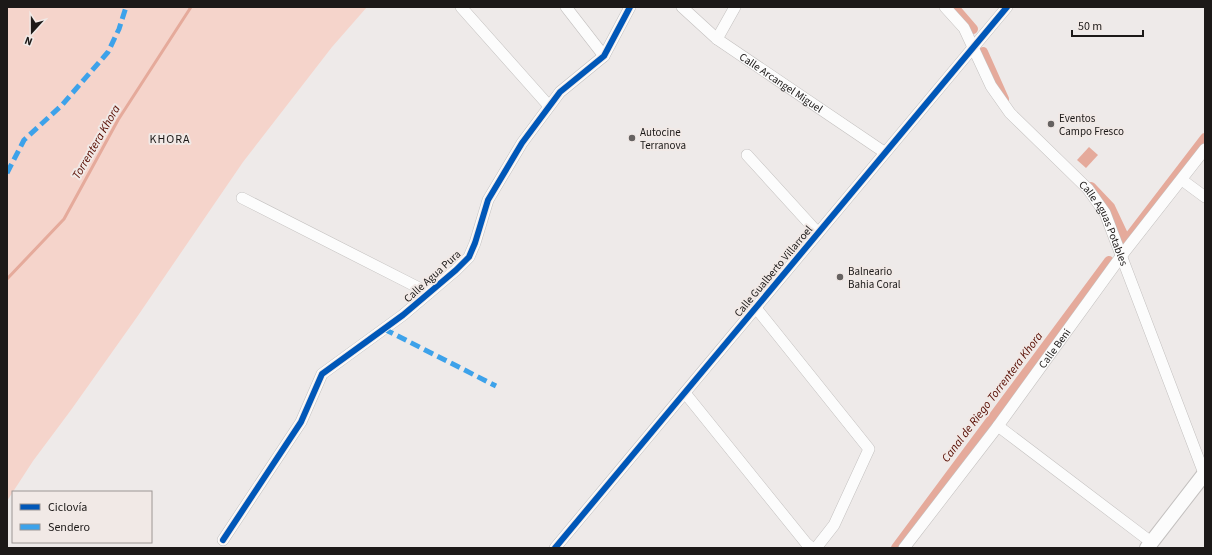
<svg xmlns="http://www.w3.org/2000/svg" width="1212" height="555" font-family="'Source Sans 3',sans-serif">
<rect width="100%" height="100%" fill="#eeeae9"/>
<path fill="#f5d4cb" d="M 7,7 L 367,7 L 332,47 L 243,162 L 137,317 L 71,410 L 33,461 L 7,501 Z"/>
<path fill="#e5aa9b" d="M 1089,147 L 1098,155 L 1086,168 L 1077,160 Z"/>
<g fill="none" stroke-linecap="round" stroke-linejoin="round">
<path stroke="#e5aa9b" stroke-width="3" d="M 7,279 L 64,219 L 118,120 L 191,7"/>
<path stroke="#e5aa9b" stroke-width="10" d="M 954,7 L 973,29
M 983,52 L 1004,99
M 1091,187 L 1110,207 L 1126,241 L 1205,138
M 896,548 L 1109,261"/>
<defs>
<g id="minor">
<path d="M 461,7 L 549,106"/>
<path d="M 566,7 L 604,56"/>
<path id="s1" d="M 682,7 L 717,39 L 884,152"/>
<path id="s2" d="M 945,7 L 964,28 L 991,86 L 1010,113 L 1088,189 L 1105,213 L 1205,476"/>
<path d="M 717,39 L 735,7"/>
<path d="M 747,155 L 818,233"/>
<path d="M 1182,180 L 1205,197"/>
<path d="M 242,198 L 429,293"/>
<path d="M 756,308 L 869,449 L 834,525 L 816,548"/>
<path d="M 685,393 L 806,543 L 812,548"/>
<path d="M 998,426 L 1151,542"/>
<path d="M 223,540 L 301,422 L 322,374 L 403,315 L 456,270 L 469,257 L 475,243 L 488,200 L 522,143 L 560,92 L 604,56 L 630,7"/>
<path d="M 555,548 C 706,368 855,187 1007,7"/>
<path id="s3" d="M 904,548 L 998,426 L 1122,255 L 1205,149"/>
</g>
<path id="major" d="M 1147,548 L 1205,473"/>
</defs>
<use href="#minor" stroke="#c3c0bf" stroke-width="12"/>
<use href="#major" stroke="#c3c0bf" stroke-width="16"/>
<use href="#minor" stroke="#fcfcfc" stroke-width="11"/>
<use href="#major" stroke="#fcfcfc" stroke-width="14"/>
<path stroke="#3da2ea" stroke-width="5" stroke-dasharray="10 5" stroke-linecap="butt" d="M 7,173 L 24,140 L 62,105 L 108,52 L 119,29 L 126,7
M 384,329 L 496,386"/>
<defs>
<path id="cycleway" d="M 223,540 L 301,422 L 322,374 L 403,315 L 456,270 L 469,257 L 475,243 L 488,200 L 522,143 L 560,92 L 604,56 L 630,7
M 555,548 C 706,368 855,187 1007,7"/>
</defs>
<use href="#cycleway" stroke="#f1e9e6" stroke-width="8"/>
<use href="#cycleway" stroke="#0057b8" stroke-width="6"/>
</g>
<g fill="#666261" stroke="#f1e9e6" stroke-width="1.5">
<circle cx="1051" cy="124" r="4"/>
<circle cx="632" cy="138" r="4"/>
<circle cx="840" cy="277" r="4"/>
</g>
<g text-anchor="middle" stroke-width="4" stroke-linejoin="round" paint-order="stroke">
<g font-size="11" fill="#1c1918" stroke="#f1e9e6">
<text dy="4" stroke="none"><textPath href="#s1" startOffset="125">Calle Arcangel Miguel</textPath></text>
<text dy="4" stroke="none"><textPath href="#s2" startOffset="272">Calle Aguas Potables</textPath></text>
<text transform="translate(773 271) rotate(-50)" y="4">Calle Gualberto Villarroel</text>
<text transform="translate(432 276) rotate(-42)" y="4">Calle Agua Pura</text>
<text dy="4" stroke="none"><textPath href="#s3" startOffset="250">Calle Beni</textPath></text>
</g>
<g font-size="11" fill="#1c1918" stroke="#f1e9e6" text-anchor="start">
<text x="1059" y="122">Eventos<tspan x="1059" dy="13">Campo Fresco</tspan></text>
<text x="640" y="136">Autocine<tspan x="640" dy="13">Terranova</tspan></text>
<text x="848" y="275">Balneario<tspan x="848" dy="13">Bahia Coral</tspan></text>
</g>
<g font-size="12" letter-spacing="1" fill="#1c1918" stroke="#f1e9e6">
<text x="170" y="143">KHORA</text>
</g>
<g font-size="12" font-style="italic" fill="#570c00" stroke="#f1e9e6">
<text transform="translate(96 142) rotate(-60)" y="4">Torrentera Khora</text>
<text transform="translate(992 397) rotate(-53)" y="4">Canal de Riego Torrentera Khora</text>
</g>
</g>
<rect width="1212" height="555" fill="none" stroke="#1c1918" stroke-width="16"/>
<rect x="12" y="491" width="140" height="52" fill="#f1e9e6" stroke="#9c9694"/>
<rect x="20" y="504" width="20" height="6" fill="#0057b8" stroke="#9c9694"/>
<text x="48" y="511" font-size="12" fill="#1c1918">Ciclovía</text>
<rect x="20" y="524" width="20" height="6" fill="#3da2ea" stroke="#9c9694"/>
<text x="48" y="531" font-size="12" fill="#1c1918">Sendero</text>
<g transform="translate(32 32) rotate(201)" stroke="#f1e9e6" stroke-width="3" paint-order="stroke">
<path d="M0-3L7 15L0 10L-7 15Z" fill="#1c1918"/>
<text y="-6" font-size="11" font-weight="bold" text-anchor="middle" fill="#1c1918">N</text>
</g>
<path d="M1072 30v6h71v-6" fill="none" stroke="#1c1918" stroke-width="2"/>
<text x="1078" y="30" font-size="12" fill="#1c1918" stroke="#f1e9e6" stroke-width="3" paint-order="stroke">50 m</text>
</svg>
